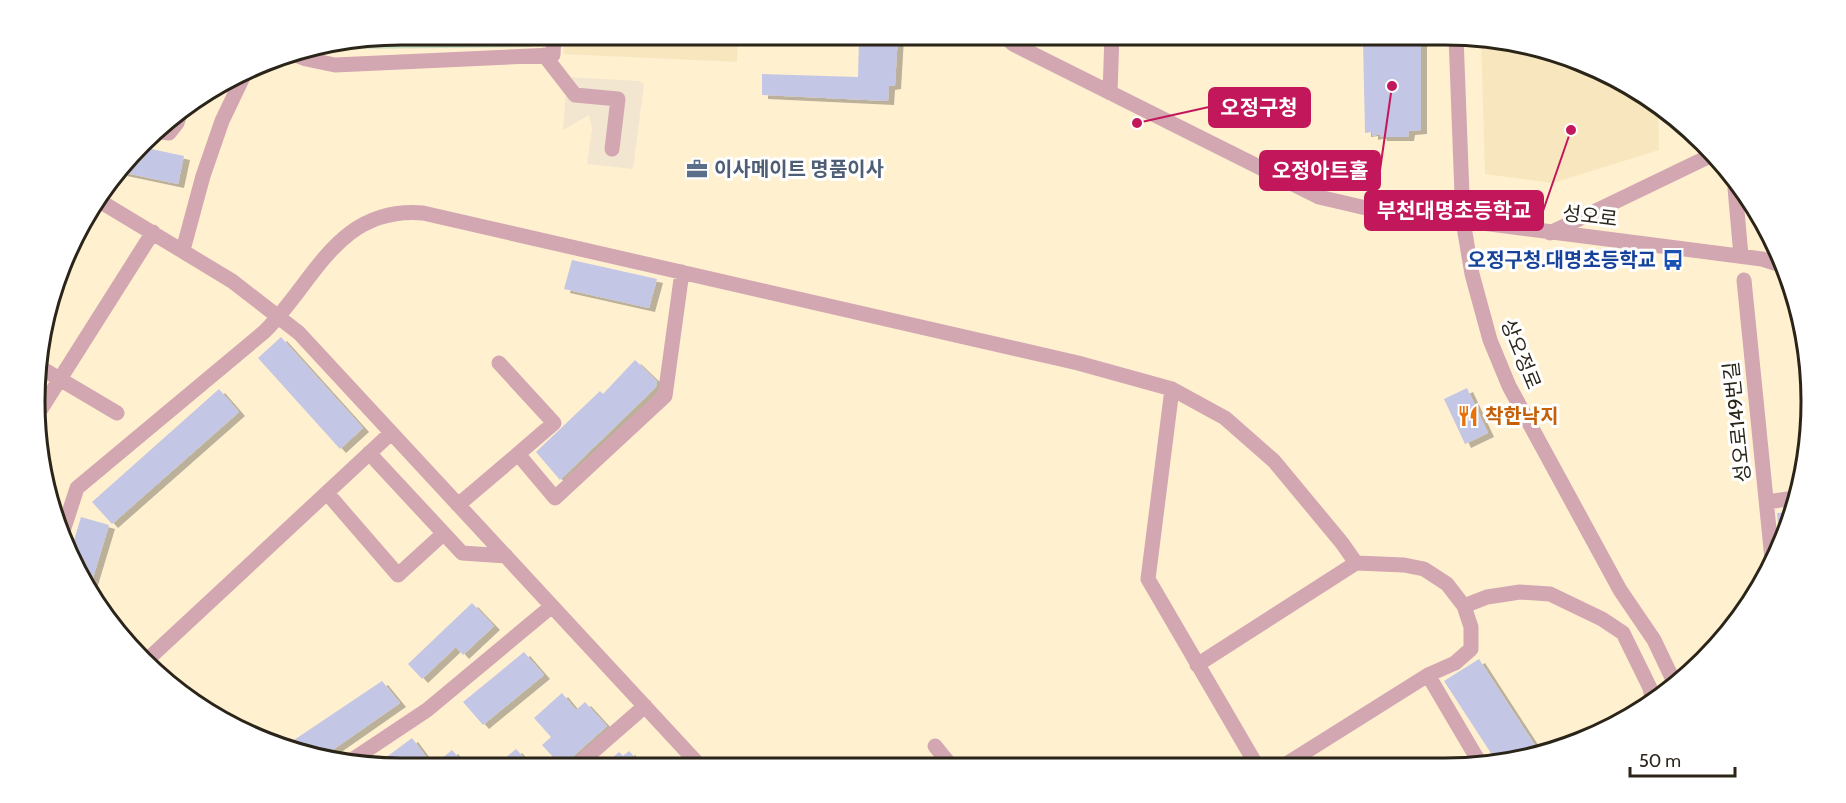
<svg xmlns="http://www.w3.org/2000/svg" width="1846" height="803" font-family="Cabin,'Noto Sans KR',sans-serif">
<defs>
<filter id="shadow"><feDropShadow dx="6" dy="4" stdDeviation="0" flood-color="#0004"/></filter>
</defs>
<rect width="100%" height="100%" fill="#fff0d0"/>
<path fill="#f8e6bf" d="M 565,35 L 738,35 L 737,62 L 563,54 Z
M 1481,40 L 1563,54 L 1658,109 L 1659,150 L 1553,183 L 1485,174 Z"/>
<path fill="#f2e6d1" d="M 567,77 L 639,81 L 644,84 L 633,169 L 587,164 L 592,129 L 589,115 L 563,130 Z"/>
<path fill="#c9dec3" d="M 402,35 L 546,35 L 540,44 L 530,47 L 353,49 L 328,47 Z"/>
<path fill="#c4c6e6" filter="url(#shadow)" d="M 868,34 L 898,34 L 895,85 L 889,86 L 888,101 L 762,95 L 762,74 L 858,77 L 859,39 L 868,38 Z
M 1421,40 L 1421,130 L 1409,131 L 1408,137 L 1381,137 L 1380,134 L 1372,136 L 1372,132 L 1365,133 L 1363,42 Z
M 142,147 L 184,156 L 178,184 L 121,172 Z
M 572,260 L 657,279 L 649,308 L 564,289 Z
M 281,337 L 363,428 L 340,449 L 258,358 Z
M 635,360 L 657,381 L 656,387 L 560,480 L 536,452 L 600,391 L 603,394 Z
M 1467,388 L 1488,433 L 1465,444 L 1444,399 Z
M 219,389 L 239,412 L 112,524 L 92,502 Z
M 1793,512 L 1792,520 L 1780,543 L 1777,513 Z
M 81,517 L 109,525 L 89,591 L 84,585 L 71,550 Z
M 472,603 L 494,626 L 463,655 L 456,647 L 422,679 L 408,664 Z
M 524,652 L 544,675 L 483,725 L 463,702 Z
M 1479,659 L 1540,753 L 1498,764 L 1444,681 Z
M 382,681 L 400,703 L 324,756 L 282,748 Z
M 562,693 L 576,710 L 585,702 L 607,726 L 568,761 L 563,768 L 542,745 L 551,737 L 534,718 Z
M 412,738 L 433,766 L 452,750 L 468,768 L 402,768 L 377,764 Z
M 516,749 L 525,759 L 515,768 L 493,768 Z
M 629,751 L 639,762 L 633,768 L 601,768 L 619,752 L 623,756 Z"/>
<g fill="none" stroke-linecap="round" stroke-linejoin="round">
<path stroke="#d3a7b2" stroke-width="15" d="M 1003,35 L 1013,44 L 1319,197 L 1366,208 L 1762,259 L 1781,265
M 1456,36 L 1463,221 L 1472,274 L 1490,340 L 1509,386 L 1620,590 L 1654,640 L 1675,684
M 291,53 L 306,59 L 335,65 L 553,55 L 554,35
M 544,55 L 575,95 L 618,99 L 612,149
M 1110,93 L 1112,35
M 155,131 L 169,133 L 177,123 L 180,114
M 1735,188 L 1741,256
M 98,200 L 232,281 L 299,333 L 702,768
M 1550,233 L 1710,156
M 183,250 L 203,176 L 222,121 L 243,77
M 1744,280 L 1772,559
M 499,363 L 554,423 L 518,454
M 41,368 L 117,413
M 1172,389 L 1148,579 L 1257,766
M 41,409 L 153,232
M 369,453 L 462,553 L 506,556
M 327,493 L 398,575 L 443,534
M 1767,502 L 1795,498
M 458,505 L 518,454 L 555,498 L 665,396 L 682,272
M 63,531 L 77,488 L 264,332 C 315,282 337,206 423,213 L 1078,363 L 1172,389 L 1225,418 L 1274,461 L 1342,543 L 1356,563
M 1464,606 L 1487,597 L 1520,592 L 1550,594 L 1602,619 L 1623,633 L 1650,688 L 1652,699
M 1197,665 L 1356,563 L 1404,565 L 1424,569 L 1447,584 L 1464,606 L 1471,627 L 1471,649 L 1455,663 L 1428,675 L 1283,766
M 1428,675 L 1481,765
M 162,679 L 146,661 L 391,433
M 935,746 L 952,767
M 352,760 L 427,710 L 552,606
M 574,768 L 645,706"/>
</g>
<defs>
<symbol id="office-bare" viewBox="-9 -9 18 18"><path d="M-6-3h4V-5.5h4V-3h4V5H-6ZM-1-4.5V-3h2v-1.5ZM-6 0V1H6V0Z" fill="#5c6f8a" stroke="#fff" stroke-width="2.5" paint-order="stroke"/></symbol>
<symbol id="bus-bare" viewBox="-9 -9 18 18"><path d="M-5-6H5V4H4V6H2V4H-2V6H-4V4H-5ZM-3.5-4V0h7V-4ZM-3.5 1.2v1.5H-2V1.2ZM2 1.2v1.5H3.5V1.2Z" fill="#1a4fb4" stroke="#fff" stroke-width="2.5" paint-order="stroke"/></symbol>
<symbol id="restaurant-bare" viewBox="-9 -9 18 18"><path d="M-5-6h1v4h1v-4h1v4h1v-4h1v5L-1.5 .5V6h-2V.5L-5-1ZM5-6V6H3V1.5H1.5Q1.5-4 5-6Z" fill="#e8710a" stroke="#fff" stroke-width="2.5" paint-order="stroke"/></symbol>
</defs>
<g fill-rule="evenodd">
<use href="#office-bare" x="682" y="154" width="30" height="30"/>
<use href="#bus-bare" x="1658" y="245" width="30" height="30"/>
<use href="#restaurant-bare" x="1453" y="401" width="30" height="30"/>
</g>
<g text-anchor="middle" stroke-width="6" stroke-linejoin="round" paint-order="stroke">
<g font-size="20" font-weight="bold" fill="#4e5e75" stroke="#fff" text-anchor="start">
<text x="714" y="176">이사메이트 명품이사</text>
</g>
<g font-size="20" fill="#2b2519" stroke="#fff">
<text transform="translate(1590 216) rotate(7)" y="7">성오로</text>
<text transform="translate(1521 354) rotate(68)" y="7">상오정로</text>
<text transform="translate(1737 422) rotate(-96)" y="7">성오로149번길</text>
</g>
<g font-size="20" font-weight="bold" fill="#164399" stroke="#fff" text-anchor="end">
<text x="1656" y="267">오정구청.대명초등학교</text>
</g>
<g font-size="20" font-weight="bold" fill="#c56008" stroke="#fff" text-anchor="start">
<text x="1485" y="423">착한낙지</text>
</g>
</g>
<path d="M0 0H1846V803H0ZM401 45H1445A356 356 0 0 1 1801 401V402A356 356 0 0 1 1445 758H401A356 356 0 0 1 45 402V401A356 356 0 0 1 401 45Z" fill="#fff" fill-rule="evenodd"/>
<path fill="none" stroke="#2b2519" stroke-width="3" d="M401 45H1445A356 356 0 0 1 1801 401V402A356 356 0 0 1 1445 758H401A356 356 0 0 1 45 402V401A356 356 0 0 1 401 45Z"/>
<path fill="none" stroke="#c2185b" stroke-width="2" d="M1137 123L1209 107M1392 86L1380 170M1571 130L1543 211"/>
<g fill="#c2185b" stroke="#fff" stroke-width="2">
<circle cx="1137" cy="123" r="6"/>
<circle cx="1392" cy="86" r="6"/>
<circle cx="1571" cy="130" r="6"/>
</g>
<g fill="#c2185b" stroke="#c2185b" stroke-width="2">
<rect x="1209" y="88" width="101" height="39" rx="6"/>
<rect x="1260" y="151" width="120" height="39" rx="6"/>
<rect x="1365" y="191" width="178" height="39" rx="6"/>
</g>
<g font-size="21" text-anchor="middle" font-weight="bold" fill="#fff">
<text x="1259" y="115">오정구청</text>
<text x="1320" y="178">오정아트홀</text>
<text x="1454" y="218">부천대명초등학교</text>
</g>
<path d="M1630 767v9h105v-9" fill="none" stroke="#2b2519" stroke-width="3"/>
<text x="1639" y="767" font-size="18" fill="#2b2519" stroke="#ffffff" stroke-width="4.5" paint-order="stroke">50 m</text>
</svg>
